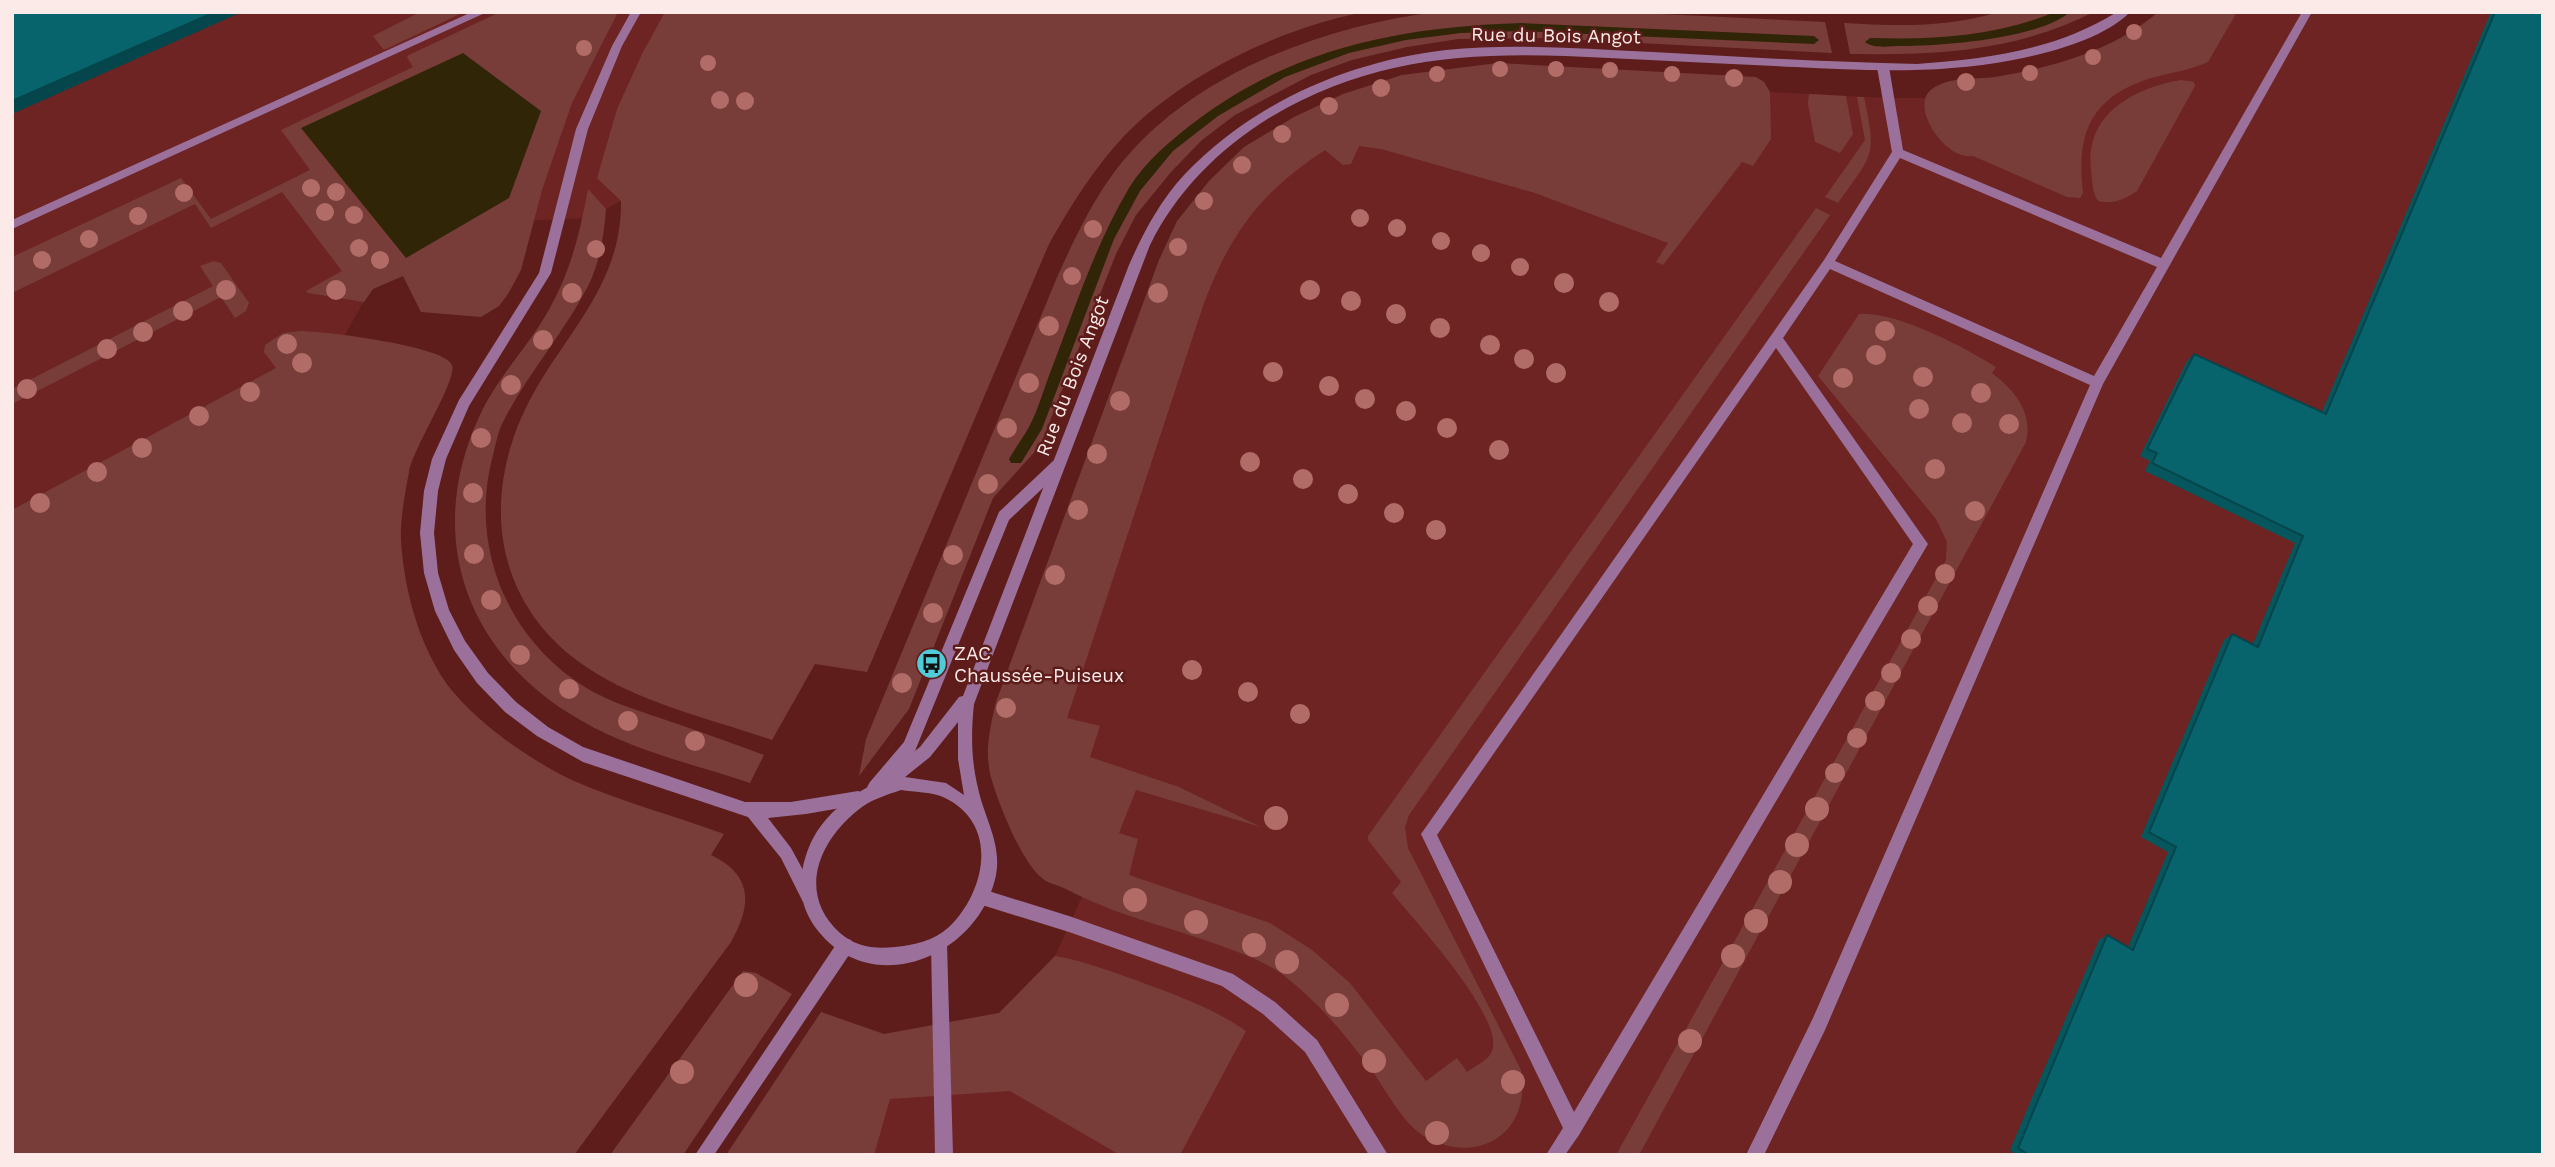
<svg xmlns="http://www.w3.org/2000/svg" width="2555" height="1167" font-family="'Work Sans',sans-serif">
<rect width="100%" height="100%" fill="#5e1d1b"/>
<path fill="#6d2422" d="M 12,12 L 821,12 L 877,64 L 589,218 L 521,221 L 390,255 L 333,356 L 12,528 Z
M 2195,12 L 2543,12 L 2543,1155 L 807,1155 L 884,1034 L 999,1013 L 1055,956 L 1091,877 L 1018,751 L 1170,322 L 1266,162 L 1530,80 L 1889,98 L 1975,98 Z"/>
<path fill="#793d39" d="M 420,12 L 464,12 L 386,49 L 383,49 L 373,36 Z
M 500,12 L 618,12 L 572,103 L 542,190 L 521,270 L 508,294 L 499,306 L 481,317 L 421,312 L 403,276 L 373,289 L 364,302 L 308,293 L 306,291 L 342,271 L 282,192 L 211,228 L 195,204 L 12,293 L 12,257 L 181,178 L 211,219 L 310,170 L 281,130 L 413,67 L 407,57 L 409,55 Z
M 665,12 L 1364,12 C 1281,28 1185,74 1125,135 C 1094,168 1071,205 1049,244 L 867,672 L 815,664 L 772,740 C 717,721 649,705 599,675 C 485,608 476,482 543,377 C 579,320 622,274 621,201 L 597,178 L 617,109 L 642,54 Z
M 1436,12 L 1620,12 L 1825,22 L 1832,53 L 1541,38 L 1458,39 L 1407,47 L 1352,60 L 1311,75 L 1235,115 L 1202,140 L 1171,172 L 1136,215 L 1116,254 L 1040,446 L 993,498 L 909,709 L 859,776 L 866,739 L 1058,275 C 1073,242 1088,210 1108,181 C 1179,78 1318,27 1436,12 Z
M 1998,12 L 2094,12 C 2014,52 1938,55 1850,54 L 1844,23 C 1895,26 1949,28 1998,12 Z
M 2158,12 L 2237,12 L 2208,62 C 2190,70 2170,73 2151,78 C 2090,97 2076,134 2083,193 L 2080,198 L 2067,197 L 1973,156 C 1954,159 1933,136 1927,118 C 1923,108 1923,95 1932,89 C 1950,76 1975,80 1995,77 C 2051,68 2115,50 2158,12 Z
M 1498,63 L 1756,77 L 1764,82 L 1770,92 L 1771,139 L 1753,166 L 1742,162 L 1663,265 L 1656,262 L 1668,243 L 1535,193 L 1381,149 L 1359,146 L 1351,164 L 1343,165 L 1325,150 C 1261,192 1231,232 1204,303 L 1067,718 L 1100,726 L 1090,757 L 1179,787 L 1261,827 L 1136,790 L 1119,833 L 1138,839 L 1129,875 L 1270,923 L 1312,950 L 1350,983 L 1426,1081 L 1457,1058 L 1467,1072 C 1475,1066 1489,1060 1492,1051 C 1505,1018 1414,920 1392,893 L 1401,882 L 1368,840 L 1368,836 L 1816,208 L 1830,215 L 1409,815 L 1405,827 L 1408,848 L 1521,1070 C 1532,1136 1475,1167 1422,1135 C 1401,1120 1387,1092 1373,1072 C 1348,1038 1320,1004 1287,978 C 1266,961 1240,953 1216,944 C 1166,926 1112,914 1066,889 C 1059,885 1048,884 1042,878 C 1028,867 1013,836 1006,819 C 985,767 983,757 996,702 L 1159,260 L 1177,221 L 1209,181 L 1244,147 L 1294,117 L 1343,94 L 1402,75 Z
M 2181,80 L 2194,82 L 2195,86 L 2137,191 C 2125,199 2113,205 2098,201 C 2092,193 2092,179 2091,169 C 2085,114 2134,88 2181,80 Z
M 1809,94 L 1846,96 L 1853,134 L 1840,153 L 1815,142 L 1808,104 Z
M 1857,97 L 1864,97 C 1877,158 1873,153 1838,203 L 1825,197 L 1865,140 Z
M 588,189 L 606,209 C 604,234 600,263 588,286 C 564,333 528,373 504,420 C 498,430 496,444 493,455 C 470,539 502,628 573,679 C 598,698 630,708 660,718 C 695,730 730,742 764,755 L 750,783 C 694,764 633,751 582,721 C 466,656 423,536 480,415 C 497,378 527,348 547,313 C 570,274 580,233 588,189 Z
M 214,261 L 221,263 L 249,303 L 246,311 L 235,318 L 221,297 L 12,404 L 12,389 L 213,286 L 200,266 Z
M 1859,314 C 1896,311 1964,347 1996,367 L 1992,373 C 2015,391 2033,412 2026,442 L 1639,1155 L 1616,1155 L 1946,560 L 1947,542 L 1936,519 L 1818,376 Z
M 300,331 C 323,331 446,346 452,365 C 457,381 413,448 409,472 C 405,493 400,519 401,541 C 404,586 416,633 439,672 C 464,715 529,760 574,781 C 622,802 675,816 724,834 L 711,855 C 753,875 752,905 731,942 L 574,1155 L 12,1155 L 12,510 L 276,368 L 264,352 L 265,345 L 283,333 Z
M 1055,956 C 1084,961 1110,971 1138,981 C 1176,995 1213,1008 1246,1031 L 1180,1155 L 1120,1155 L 1010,1091 L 890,1099 L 874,1155 L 726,1155 L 821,1012 L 884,1034 L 999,1013 Z
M 743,971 L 756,973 L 792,994 L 683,1155 L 610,1155 Z"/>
<path fill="#312508" d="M 463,53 L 541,111 L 509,198 L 406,258 L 301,128 Z"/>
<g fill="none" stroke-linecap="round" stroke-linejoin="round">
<path fill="#312508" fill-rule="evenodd" d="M 2055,12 L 2070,12 C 2038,39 1943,46 1901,46 C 1890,46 1873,49 1865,42 L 1870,38 C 1933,40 1995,37 2055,12 Z
M 1521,23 L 1814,36 L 1819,40 L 1814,44 L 1521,31 L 1461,33 L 1406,40 L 1349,53 L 1285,77 L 1218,116 L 1173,151 L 1140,191 L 1114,239 L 1042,429 L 1021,463 L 1011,463 L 1009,459 C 1015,448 1023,438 1029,427 C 1038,410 1043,391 1050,373 C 1074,311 1095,245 1129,188 C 1145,162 1169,142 1192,124 C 1290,48 1400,27 1521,23 Z"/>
<path fill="#9b719c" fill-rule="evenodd" d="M 472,12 L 487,12 L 12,229 L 12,220 Z
M 631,12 L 641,12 L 622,46 L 588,129 L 551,273 L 469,406 L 446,459 L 438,491 L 434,533 L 438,573 L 449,610 L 465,641 L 488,673 L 516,702 L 548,727 L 583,747 L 745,802 L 791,802 L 858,791 L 863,793 L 866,798 L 863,803 L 858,805 L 806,814 L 768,818 L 791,848 L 815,892 L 817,897 L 815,902 L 809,905 L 803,902 L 781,858 L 748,817 L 583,762 L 537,736 L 505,712 L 477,683 L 454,650 L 435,611 L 424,573 L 420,533 L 424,491 L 432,459 L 459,400 L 539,273 L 576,129 L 612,46 Z
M 2302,12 L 2312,12 L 2103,384 L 1825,1030 L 1764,1155 L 1746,1155 L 1813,1018 L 2090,385 L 1830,269 L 1783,338 L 1928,544 L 1579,1135 L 1565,1155 L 1546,1155 L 1563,1128 L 1421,834 L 1824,260 L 1892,152 L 1877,67 L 1879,64 L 1887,64 L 1889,67 L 1903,150 L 2161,258 ZM 1900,158 L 2157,267 L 2094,376 L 1835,261 ZM 1776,348 L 1913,544 L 1574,1112 L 1437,835 Z
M 1058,460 L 1063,461 L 1065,465 L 1063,469 L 1009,520 L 915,751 L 880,792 L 875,794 L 870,792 L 867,787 L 870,782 L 904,742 L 999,512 L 1053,461 Z
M 982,889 L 1069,916 L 1233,974 L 1275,1002 L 1317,1040 L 1388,1155 L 1369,1155 L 1305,1052 L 1263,1014 L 1222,986 L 1069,932 L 982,905 L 976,902 L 974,897 L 976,892 Z
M 939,936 L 945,938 L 947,944 L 953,1155 L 935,1155 L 931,944 L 933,938 Z
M 845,938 L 851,940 L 853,946 L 851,952 L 714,1155 L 695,1155 L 839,940 Z"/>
<path fill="#9b719c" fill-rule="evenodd" d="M 2117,12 L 2130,12 C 2104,39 2049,53 2013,60 C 1939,74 1870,71 1795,67 C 1733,64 1671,61 1609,58 C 1485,51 1379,52 1269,118 C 1219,149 1176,192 1150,245 L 974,704 C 971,732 971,760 978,788 C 984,817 1002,844 996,875 C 979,957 870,1002 815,927 C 797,902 798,875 809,847 C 821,818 848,795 877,783 L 879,779 L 920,747 L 959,697 L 963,696 L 1129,265 C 1143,233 1160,201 1184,175 C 1252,103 1349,61 1446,50 C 1515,43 1584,49 1653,52 C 1741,57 1829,62 1917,64 C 1987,59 2056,50 2117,12 ZM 958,722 L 958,759 L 964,795 L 946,783 L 905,777 L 930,757 ZM 901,790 C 914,792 931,792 943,797 C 1000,823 986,891 949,927 C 934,941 914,945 895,947 C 874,949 856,947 840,933 C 797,894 818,842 858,810 C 870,800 886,795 901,790 Z"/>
</g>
<g fill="#b26c67">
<circle cx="2134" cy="32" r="8"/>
<circle cx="584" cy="48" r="8"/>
<circle cx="2093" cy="57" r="8"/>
<circle cx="708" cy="63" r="8"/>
<circle cx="1500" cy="69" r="8"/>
<circle cx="1556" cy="69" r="8"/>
<circle cx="1610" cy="70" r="8"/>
<circle cx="2030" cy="73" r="8"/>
<circle cx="1437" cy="74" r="8"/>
<circle cx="1672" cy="74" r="8"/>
<circle cx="1734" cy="78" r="9"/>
<circle cx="1966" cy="82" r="9"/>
<circle cx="1381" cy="88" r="9"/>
<circle cx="720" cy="100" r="9"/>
<circle cx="745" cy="101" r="9"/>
<circle cx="1329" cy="106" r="9"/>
<circle cx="1282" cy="134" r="9"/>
<circle cx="1242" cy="165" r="9"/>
<circle cx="311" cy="188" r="9"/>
<circle cx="336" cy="192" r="9"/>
<circle cx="184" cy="193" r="9"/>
<circle cx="1204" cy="201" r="9"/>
<circle cx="325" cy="212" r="9"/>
<circle cx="354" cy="215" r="9"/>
<circle cx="138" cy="216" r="9"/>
<circle cx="1360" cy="218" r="9"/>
<circle cx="1397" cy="228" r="9"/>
<circle cx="1093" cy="229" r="9"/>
<circle cx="89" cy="239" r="9"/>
<circle cx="1441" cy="241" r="9"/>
<circle cx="1178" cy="247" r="9"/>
<circle cx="359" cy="248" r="9"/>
<circle cx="596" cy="249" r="9"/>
<circle cx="1481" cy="253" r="9"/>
<circle cx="42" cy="260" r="9"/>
<circle cx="380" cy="260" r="9"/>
<circle cx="1520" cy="267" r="9"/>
<circle cx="1072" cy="276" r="9"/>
<circle cx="1564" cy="283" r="10"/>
<circle cx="226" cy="290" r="10"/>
<circle cx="336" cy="290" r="10"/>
<circle cx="1310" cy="290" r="10"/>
<circle cx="572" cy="293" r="10"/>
<circle cx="1158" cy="293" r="10"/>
<circle cx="1351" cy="301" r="10"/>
<circle cx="1609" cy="302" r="10"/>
<circle cx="183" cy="311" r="10"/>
<circle cx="1396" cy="314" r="10"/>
<circle cx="1049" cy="326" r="10"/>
<circle cx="1440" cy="328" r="10"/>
<circle cx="1885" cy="331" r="10"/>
<circle cx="143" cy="332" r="10"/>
<circle cx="543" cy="340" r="10"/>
<circle cx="287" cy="344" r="10"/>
<circle cx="1490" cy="345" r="10"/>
<circle cx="107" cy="349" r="10"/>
<circle cx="1876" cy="355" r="10"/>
<circle cx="1524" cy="359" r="10"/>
<circle cx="302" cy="363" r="10"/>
<circle cx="1273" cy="372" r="10"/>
<circle cx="1556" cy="373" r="10"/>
<circle cx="1923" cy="377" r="10"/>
<circle cx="1843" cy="378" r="10"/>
<circle cx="1029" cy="383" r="10"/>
<circle cx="511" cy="385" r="10"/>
<circle cx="1329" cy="386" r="10"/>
<circle cx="27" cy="389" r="10"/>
<circle cx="250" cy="392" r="10"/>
<circle cx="1981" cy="393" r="10"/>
<circle cx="1365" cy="399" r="10"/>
<circle cx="1120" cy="401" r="10"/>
<circle cx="1919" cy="409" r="10"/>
<circle cx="1406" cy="411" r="10"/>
<circle cx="199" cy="416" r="10"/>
<circle cx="1962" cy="423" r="10"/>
<circle cx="2009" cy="424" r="10"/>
<circle cx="1007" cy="428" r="10"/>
<circle cx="1447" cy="428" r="10"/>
<circle cx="481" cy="438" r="10"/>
<circle cx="142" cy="448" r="10"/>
<circle cx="1499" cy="450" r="10"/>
<circle cx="1097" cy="454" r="10"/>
<circle cx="1250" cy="462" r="10"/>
<circle cx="1935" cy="469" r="10"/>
<circle cx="97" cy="472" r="10"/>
<circle cx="1303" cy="479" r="10"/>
<circle cx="988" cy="484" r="10"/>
<circle cx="473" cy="493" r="10"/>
<circle cx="1348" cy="494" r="10"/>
<circle cx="40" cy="503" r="10"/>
<circle cx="1078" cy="510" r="10"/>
<circle cx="1975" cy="511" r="10"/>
<circle cx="1394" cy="513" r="10"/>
<circle cx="1436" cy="530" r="10"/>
<circle cx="474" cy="554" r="10"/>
<circle cx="953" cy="555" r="10"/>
<circle cx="1945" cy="574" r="10"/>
<circle cx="1055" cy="575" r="10"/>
<circle cx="491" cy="600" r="10"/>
<circle cx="1928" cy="606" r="10"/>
<circle cx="933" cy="613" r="10"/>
<circle cx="1911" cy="639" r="10"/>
<circle cx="520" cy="655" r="10"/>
<circle cx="1192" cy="670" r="10"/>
<circle cx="1891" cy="673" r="10"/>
<circle cx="902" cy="683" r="10"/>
<circle cx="569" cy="689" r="10"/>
<circle cx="1248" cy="692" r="10"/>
<circle cx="1875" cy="701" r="10"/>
<circle cx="1006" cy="708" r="10"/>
<circle cx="1300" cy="714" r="10"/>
<circle cx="628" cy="721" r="10"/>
<circle cx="1857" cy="738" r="10"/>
<circle cx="695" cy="741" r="10"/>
<circle cx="1835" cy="773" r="10"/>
<circle cx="1817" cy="809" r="12"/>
<circle cx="1276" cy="818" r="12"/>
<circle cx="1797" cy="845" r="12"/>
<circle cx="1780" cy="882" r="12"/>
<circle cx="1135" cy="900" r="12"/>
<circle cx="1756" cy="921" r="12"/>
<circle cx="1196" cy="922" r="12"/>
<circle cx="1254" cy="945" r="12"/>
<circle cx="1733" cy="956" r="12"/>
<circle cx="1287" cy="962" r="12"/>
<circle cx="746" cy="985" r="12"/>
<circle cx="1337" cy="1005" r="12"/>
<circle cx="1690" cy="1041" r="12"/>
<circle cx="1374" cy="1061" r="12"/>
<circle cx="682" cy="1072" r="12"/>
<circle cx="1513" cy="1082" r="12"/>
<circle cx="1437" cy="1133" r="12"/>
</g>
<path fill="#06565d" d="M 2491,12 L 2543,12 L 2543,1155 L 2017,1155 L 2010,1150 L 2099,940 L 2107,935 L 2128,947 L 2168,852 L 2141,837 L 2224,640 L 2232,634 L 2253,644 L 2295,543 L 2145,471 L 2150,461 L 2140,456 L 2187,361 L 2194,354 L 2322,412 Z"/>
<path fill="#05464c" d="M 215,12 L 242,12 L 12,114 L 12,101 Z"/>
<path fill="#07646c" stroke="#05464c" stroke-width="2" d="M 12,12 L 215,12 L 12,101 Z
M 2495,12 L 2543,12 L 2543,1155 L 2029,1155 L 2018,1148 L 2107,935 L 2133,950 L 2176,847 L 2149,832 L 2232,634 L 2258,647 L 2303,536 L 2152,463 L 2157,453 L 2147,449 L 2194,354 L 2326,414 Z"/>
<defs>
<symbol id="bus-disc" viewBox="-11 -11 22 22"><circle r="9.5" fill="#52cbd8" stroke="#5e1d1b"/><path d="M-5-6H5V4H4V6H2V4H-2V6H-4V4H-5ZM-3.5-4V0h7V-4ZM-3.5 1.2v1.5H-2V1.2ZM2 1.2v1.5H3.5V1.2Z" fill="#111"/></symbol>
</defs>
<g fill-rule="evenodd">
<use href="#bus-disc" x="914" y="646" width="35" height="35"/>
</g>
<g text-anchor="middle" stroke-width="5" stroke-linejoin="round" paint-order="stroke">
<g font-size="19" fill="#fbeae8" stroke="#5e1d1b">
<text transform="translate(1556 35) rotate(1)" y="7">Rue du Bois Angot</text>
<text transform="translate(1072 376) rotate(-69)" y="7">Rue du Bois Angot</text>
</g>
<g font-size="19" fill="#fbeae8" stroke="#5e1d1b" text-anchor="start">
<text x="954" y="660">ZAC<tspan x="954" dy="22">Chaussée-Puiseux</tspan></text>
</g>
</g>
<rect width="2555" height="1167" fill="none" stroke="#fbeae8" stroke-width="28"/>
</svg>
